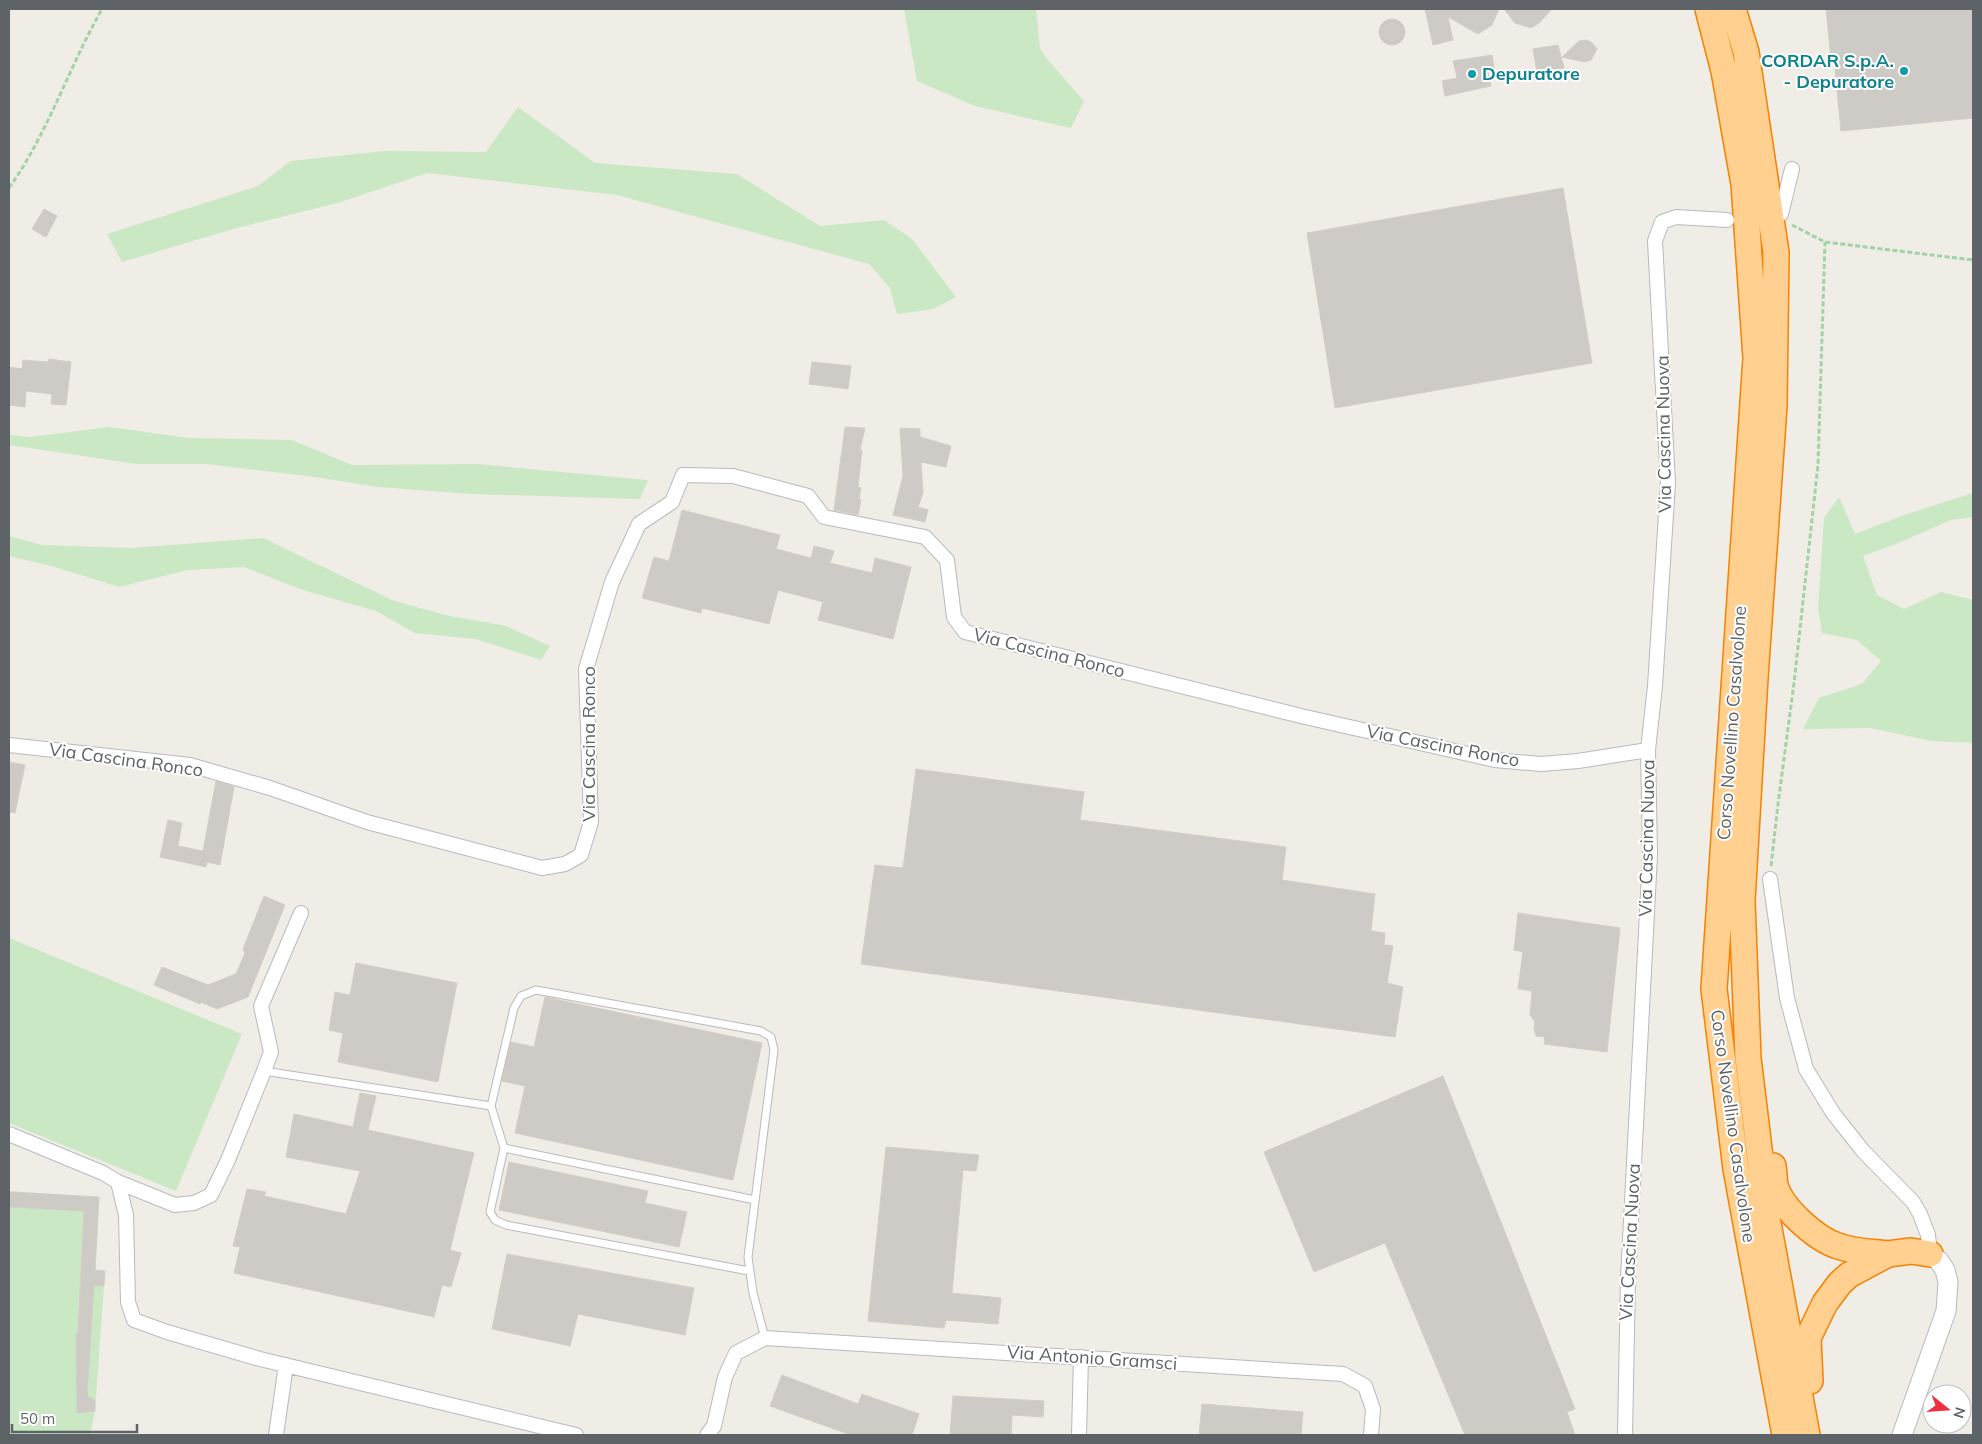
<svg xmlns="http://www.w3.org/2000/svg" width="1982" height="1444" font-family="Mulish,sans-serif">
<rect width="100%" height="100%" fill="#f0ede6"/>
<path fill="#c9e8c3" d="M 904,9 L 1036,9 L 1040,48 L 1047,59 L 1084,101 L 1071,128 L 975,106 L 917,81 Z
M 518,107 L 595,163 L 737,174 L 820,226 L 884,220 L 912,239 L 956,297 L 933,309 L 897,314 L 890,288 L 869,264 L 617,195 L 427,173 L 341,202 L 237,228 L 122,262 L 107,234 L 258,186 L 291,161 L 384,151 L 486,152 Z
M 109,427 L 189,438 L 292,440 L 352,465 L 477,464 L 648,480 L 640,499 L 471,494 L 378,487 L 315,477 L 206,464 L 137,464 L 9,445 L 9,435 L 31,437 Z
M 1973,493 L 1973,517 L 1951,520 L 1896,544 L 1863,556 L 1877,595 L 1904,609 L 1941,592 L 1973,600 L 1973,743 L 1932,741 L 1870,728 L 1803,729 L 1819,698 L 1862,684 L 1881,661 L 1857,640 L 1822,633 L 1818,609 L 1824,518 L 1839,497 L 1855,534 L 1907,514 Z
M 9,536 L 42,545 L 131,548 L 263,538 L 392,600 L 445,615 L 506,626 L 550,646 L 541,660 L 476,639 L 415,633 L 376,611 L 303,590 L 244,567 L 188,570 L 119,587 L 55,567 L 9,556 Z
M 9,938 L 242,1034 L 176,1191 L 9,1123 Z
M 9,1191 L 99,1197 L 95,1270 L 105,1271 L 95,1411 L 90,1435 L 9,1435 Z"/>
<path fill="#cecac5" stroke="#d5cdc4" d="M 1425,9 L 1499,9 L 1492,25 L 1478,34 L 1448,17 L 1453,40 L 1433,45 Z
M 1504,9 L 1552,9 L 1539,23 L 1531,28 L 1515,23 Z
M 1826,9 L 1973,9 L 1973,118 L 1841,131 L 1834,58 L 1831,59 Z
M1379 32a13 13 0 1 1 26 0a13 13 0 1 1-26 0Z
M 1587,40 L 1592,43 L 1597,49 L 1591,60 L 1584,62 L 1562,57 L 1579,41 Z
M 1558,45 L 1564,68 L 1537,72 L 1533,49 Z
M 1492,55 L 1494,68 L 1487,69 L 1491,86 L 1445,96 L 1442,81 L 1457,78 L 1453,61 Z
M 1563,188 L 1592,363 L 1335,408 L 1307,233 Z
M 44,209 L 57,216 L 46,237 L 32,229 Z
M 49,359 L 71,362 L 66,405 L 51,404 L 52,394 L 26,391 L 25,407 L 9,405 L 9,367 L 22,369 L 23,360 L 48,362 Z
M 812,362 L 851,366 L 848,389 L 809,384 Z
M 845,427 L 865,428 L 860,450 L 862,450 L 858,487 L 861,488 L 859,499 L 861,500 L 858,515 L 834,510 Z
M 900,428 L 920,429 L 920,437 L 951,446 L 946,467 L 921,462 L 923,493 L 918,507 L 928,510 L 925,522 L 893,515 L 903,476 Z
M 682,510 L 780,535 L 776,549 L 811,558 L 814,546 L 834,551 L 830,563 L 872,573 L 875,558 L 911,567 L 893,639 L 818,620 L 823,602 L 778,590 L 769,624 L 702,608 L 701,613 L 642,598 L 654,557 L 669,561 Z
M 9,762 L 25,765 L 15,813 L 9,812 Z
M 916,769 L 1084,792 L 1080,820 L 1286,847 L 1282,880 L 1375,894 L 1371,931 L 1385,933 L 1384,945 L 1393,946 L 1387,983 L 1403,987 L 1395,1037 L 861,964 L 875,865 L 903,868 Z
M 216,781 L 234,787 L 220,865 L 207,862 L 206,867 L 160,857 L 168,820 L 182,823 L 178,846 L 203,851 Z
M 264,896 L 285,905 L 248,997 L 217,1009 L 201,1002 L 200,1004 L 154,985 L 162,967 L 208,985 L 236,974 L 245,953 L 243,949 Z
M 1518,913 L 1620,928 L 1607,1052 L 1544,1044 L 1545,1037 L 1536,1036 L 1534,1029 L 1535,1022 L 1530,1015 L 1532,991 L 1518,989 L 1523,952 L 1514,950 Z
M 356,963 L 457,983 L 438,1082 L 338,1062 L 343,1033 L 329,1030 L 335,992 L 350,995 Z
M 545,997 L 762,1043 L 733,1180 L 515,1133 L 525,1086 L 502,1081 L 511,1042 L 534,1047 Z
M 1443,1076 L 1575,1409 L 1567,1412 L 1575,1435 L 1465,1435 L 1385,1243 L 1314,1272 L 1264,1152 Z
M 360,1093 L 376,1096 L 368,1130 L 474,1153 L 450,1250 L 461,1253 L 451,1287 L 442,1285 L 434,1317 L 234,1273 L 240,1247 L 233,1246 L 247,1189 L 266,1192 L 264,1196 L 346,1214 L 360,1171 L 286,1157 L 294,1114 L 353,1127 Z
M 886,1147 L 979,1155 L 976,1171 L 963,1170 L 952,1293 L 1001,1298 L 998,1324 L 946,1320 L 944,1328 L 868,1321 Z
M 509,1162 L 648,1191 L 645,1203 L 687,1212 L 679,1247 L 499,1210 Z
M 9,1192 L 99,1197 L 95,1270 L 105,1271 L 104,1286 L 94,1285 L 87,1396 L 95,1400 L 95,1411 L 77,1413 L 76,1333 L 78,1333 L 84,1211 L 9,1207 Z
M 507,1254 L 694,1288 L 685,1335 L 578,1314 L 570,1346 L 492,1329 Z
M 782,1375 L 858,1404 L 862,1394 L 919,1414 L 912,1435 L 851,1435 L 770,1406 Z
M 953,1396 L 1044,1401 L 1043,1417 L 1012,1415 L 1011,1435 L 950,1435 Z
M 1202,1404 L 1303,1412 L 1301,1435 L 1199,1435 Z"/>
<g fill="none" stroke-linecap="round" stroke-linejoin="round">
<defs>
<path id="lane" d="M 264,1071 L 491,1106
M 504,1148 L 755,1200
M 749,1271 L 506,1225 L 495,1220 L 490,1212 L 504,1148 L 491,1106 L 514,1008 L 521,996 L 536,990 L 761,1031 L 771,1037 L 774,1050 L 748,1257 L 753,1293 L 765,1338"/>
<path id="street" d="M 1781,214 L 1792,169
M 9,745 L 190,765 L 270,788 L 367,822 L 542,868 L 565,864 L 581,855 L 591,822 L 586,669 L 612,582 L 639,524 L 672,502 L 683,475 L 733,476 L 808,496 L 824,517 L 925,537 L 947,560 L 954,617 L 965,632 L 1301,716 L 1495,760 L 1541,764 L 1578,761 L 1648,750
M 1770,879 L 1787,998 L 1806,1069 L 1833,1113 L 1863,1151 L 1913,1202 L 1920,1214 L 1928,1235 L 1930,1254
M 9,1134 L 103,1173 L 118,1182 L 126,1215 L 128,1302 L 134,1320 L 167,1332 L 260,1359 L 576,1435
M 118,1182 L 175,1205 L 194,1203 L 211,1195 L 228,1160 L 264,1071 L 271,1052 L 261,1006 L 301,913
M 276,1435 L 286,1365
M 707,1435 L 714,1426 L 725,1377 L 736,1353 L 765,1338 L 1343,1374 L 1365,1386 L 1373,1409 L 1371,1435
M 1079,1435 L 1081,1357
M 1625,1435 L 1628,1278 L 1650,855 L 1648,750 L 1655,686 L 1668,483 L 1655,241 L 1662,222 L 1676,217 L 1727,220"/>
<path id="secondary" d="M 1902,1435 L 1946,1311 L 1948,1282 L 1945,1270 L 1939,1261 L 1930,1254"/>
<path id="highway" d="M 1708,9 L 1724,71 L 1744,184 L 1756,358 L 1714,989 L 1736,1169 L 1785,1435
M 1733,9 L 1746,52 L 1776,252 L 1774,406 L 1755,678 L 1742,901 L 1748,1058 L 1768,1223 L 1807,1435
M 1773,1166 C 1774,1172 1774,1179 1775,1185 C 1781,1208 1816,1239 1838,1246 C 1854,1252 1871,1252 1888,1254
M 1810,1381 L 1808,1338 L 1825,1303 L 1840,1283 L 1849,1275 L 1888,1254 L 1911,1251 L 1930,1254"/>
</defs>
<use href="#lane" stroke="#b7babd" stroke-width="9"/>
<use href="#street" stroke="#b7babd" stroke-width="16"/>
<use href="#secondary" stroke="#b5babe" stroke-width="21"/>
<use href="#highway" stroke="#f78100" stroke-width="28"/>
<path stroke="#a1d3a7" stroke-width="3" stroke-dasharray="5 2.5" stroke-linecap="butt" d="M 9,188 C 48,133 69,67 102,9
M 1792,225 L 1825,242 L 1973,260
M 1771,866 L 1778,804 L 1794,683 L 1818,465 L 1825,242"/>
<use href="#lane" stroke="#fff" stroke-width="7"/>
<use href="#street" stroke="#fff" stroke-width="14"/>
<use href="#secondary" stroke="#fff" stroke-width="19"/>
<use href="#highway" stroke="#ffd08f" stroke-width="25"/>
</g>
<g fill="#0f9aa8" stroke="#fff" stroke-width="2">
<circle cx="1904" cy="71" r="5"/>
<circle cx="1472" cy="74" r="5"/>
</g>
<g text-anchor="middle" stroke-width="4" stroke-linejoin="round" paint-order="stroke">
<g font-size="18" font-weight="bold" fill="#0d838f" stroke="#fff" text-anchor="end">
<text x="1894" y="67">CORDAR S.p.A.<tspan x="1894" dy="21">- Depuratore</tspan></text>
<text x="1482" y="80" text-anchor="start">Depuratore</text>
</g>
<g font-size="18" fill="#5e6367" stroke="#fff">
<text transform="translate(1664 434) rotate(-91)" y="6">Via Cascina Nuova</text>
<text transform="translate(1049 653) rotate(14)" y="6">Via Cascina Ronco</text>
<text transform="translate(1732 723) rotate(-86)" y="6">Corso Novellino Casalvolone</text>
<text transform="translate(589 744) rotate(-90)" y="6">Via Cascina Ronco</text>
<text transform="translate(1443 746) rotate(11)" y="6">Via Cascina Ronco</text>
<text transform="translate(126 760) rotate(8)" y="6">Via Cascina Ronco</text>
<text transform="translate(1647 838) rotate(-89)" y="6">Via Cascina Nuova</text>
<text transform="translate(1733 1126) rotate(82)" y="6">Corso Novellino Casalvolone</text>
<text transform="translate(1630 1242) rotate(-87)" y="6">Via Cascina Nuova</text>
<text transform="translate(1092 1358) rotate(4)" y="6">Via Antonio Gramsci</text>
</g>
</g>
<rect width="1982" height="1444" fill="none" stroke="#5e6367" stroke-width="20"/>
<g transform="translate(1947 1409) rotate(107)"><circle r="24" fill="#ffffff" stroke="#bfc1c2"/>
<path d="M0-4L9 19L0 12L-9 19Z" fill="#ed3040"/>
<text y="-8" font-size="14" font-weight="bold" text-anchor="middle" fill="#5e6367">N</text>
</g>
<path d="M12 1424v8h125v-8" fill="none" stroke="#5e6367" stroke-width="2.5"/>
<text x="20" y="1424" font-size="15" fill="#5e6367" stroke="#ffffff" stroke-width="4" paint-order="stroke">50 m</text>
</svg>
